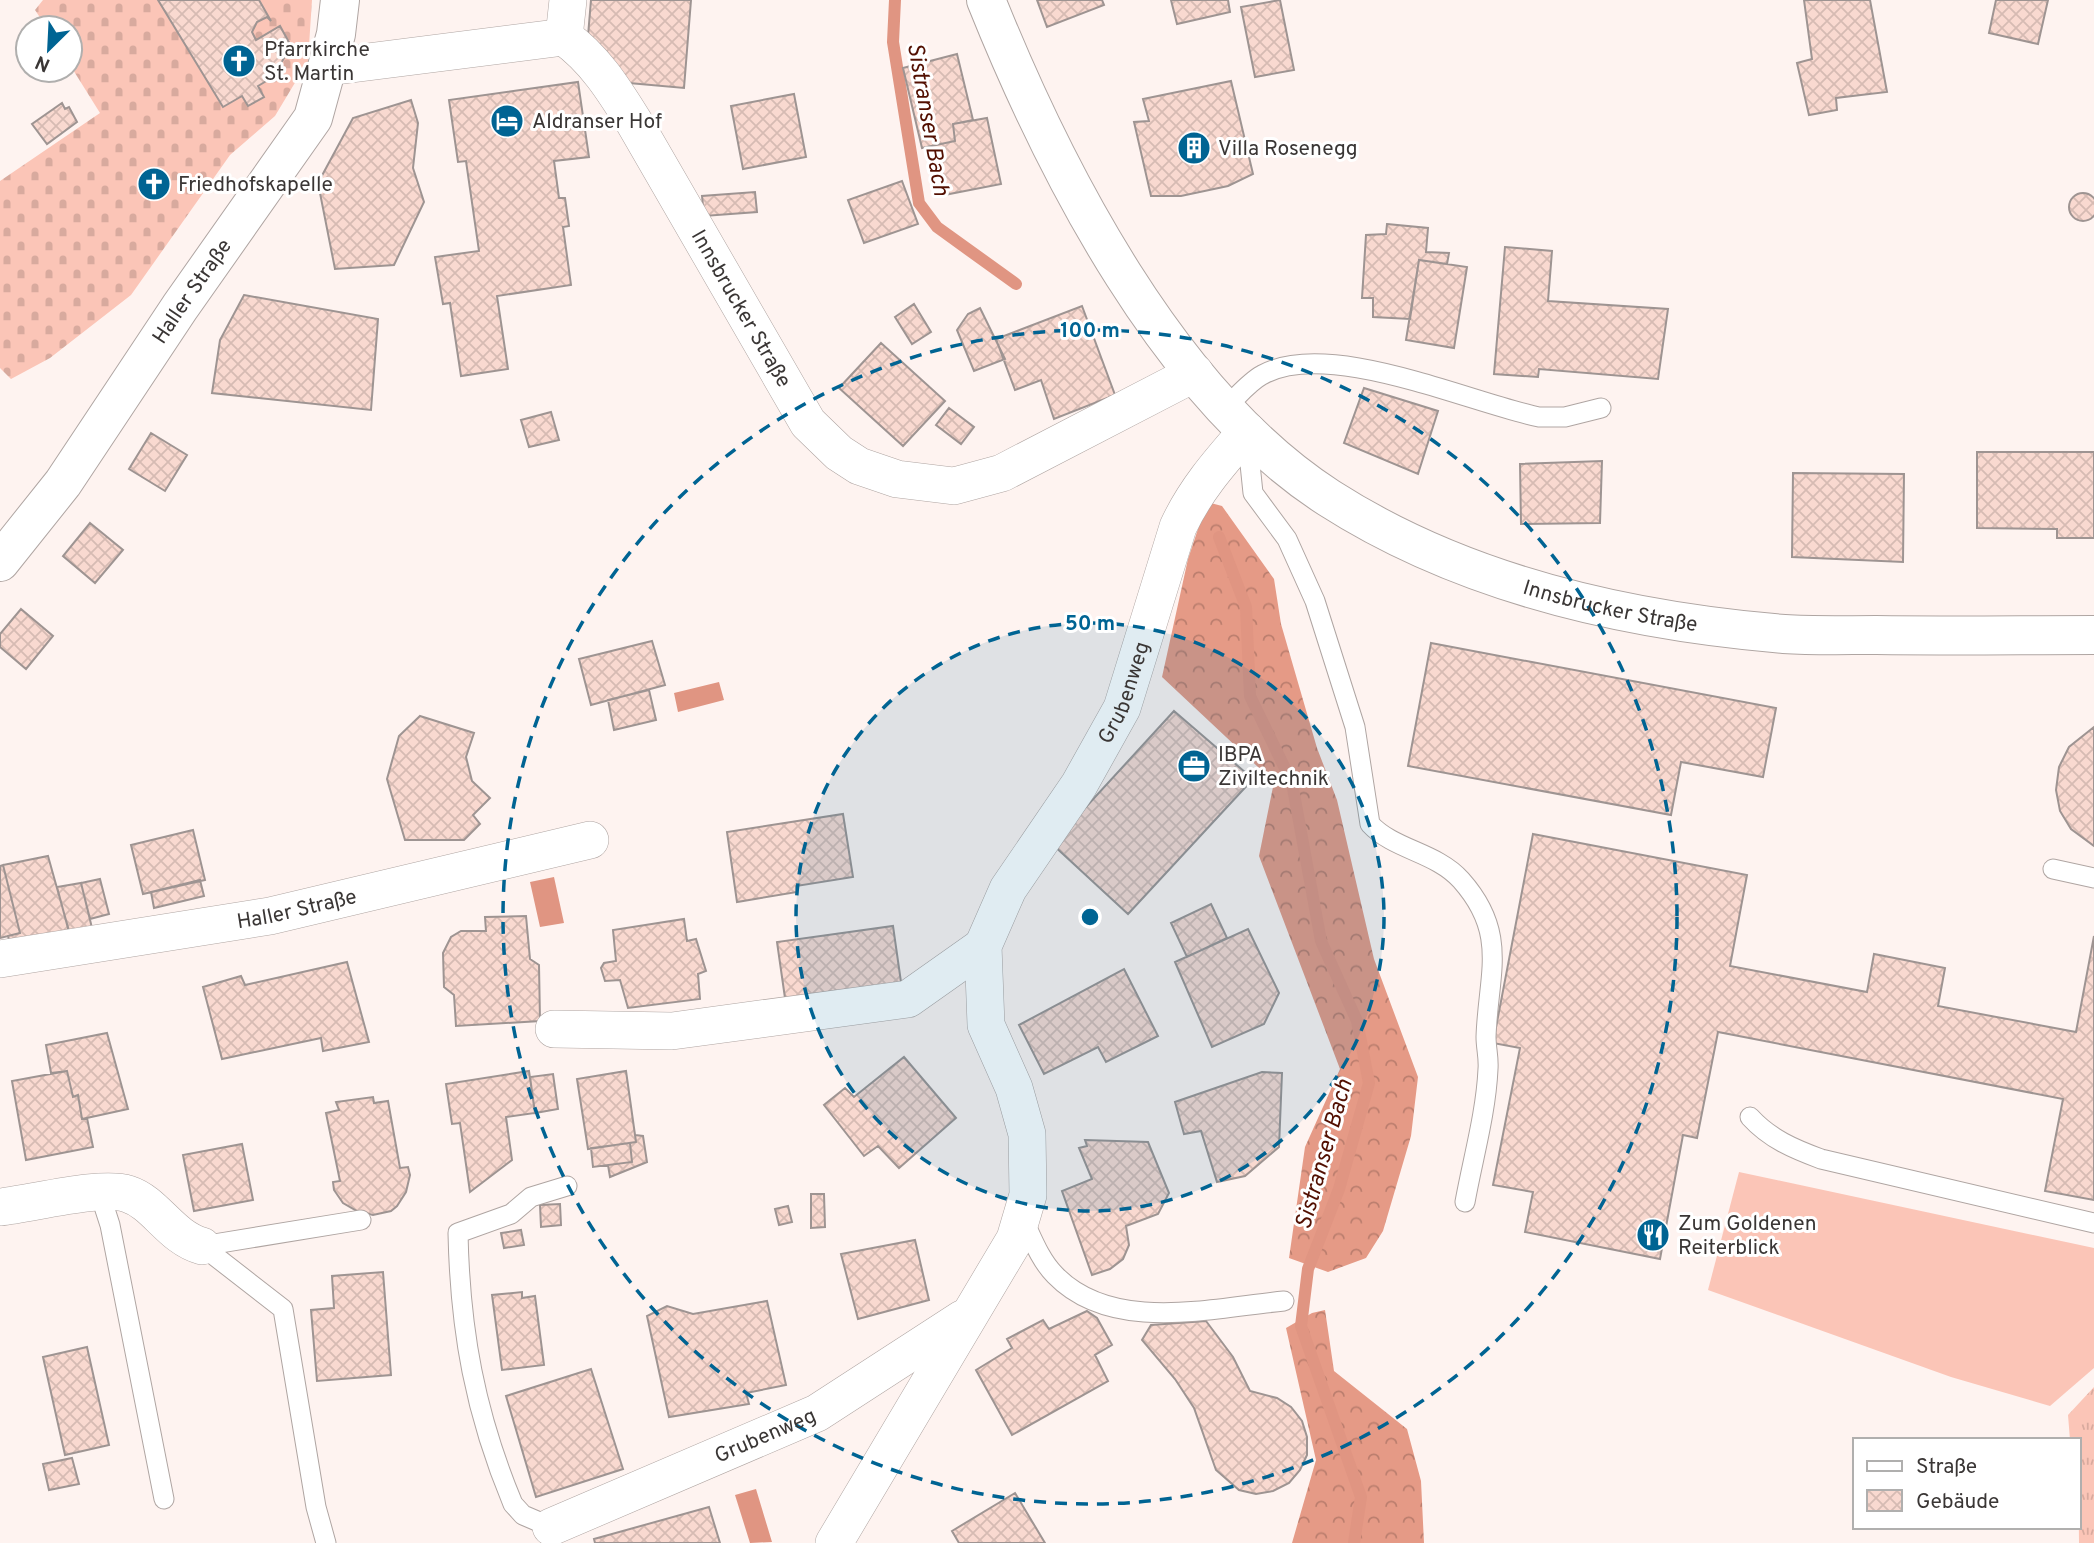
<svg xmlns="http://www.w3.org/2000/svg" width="2094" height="1543" font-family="Overpass,sans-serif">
<defs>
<pattern id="grass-tufts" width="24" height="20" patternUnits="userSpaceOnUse" patternTransform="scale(1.75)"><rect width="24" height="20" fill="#fbc5b7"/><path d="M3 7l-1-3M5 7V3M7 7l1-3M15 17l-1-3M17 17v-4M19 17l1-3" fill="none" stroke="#d8aa9e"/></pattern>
<pattern id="forest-crowns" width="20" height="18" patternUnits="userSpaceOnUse" patternTransform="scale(1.75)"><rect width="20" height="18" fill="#e59a86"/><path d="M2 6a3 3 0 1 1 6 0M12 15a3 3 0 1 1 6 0" fill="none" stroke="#bb7e6e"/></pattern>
<pattern id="cemetery-stones" width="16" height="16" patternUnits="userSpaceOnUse" patternTransform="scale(1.75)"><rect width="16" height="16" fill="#fbc5b7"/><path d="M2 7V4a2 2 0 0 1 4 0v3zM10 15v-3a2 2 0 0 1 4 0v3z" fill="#d8aa9e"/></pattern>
<pattern id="building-cross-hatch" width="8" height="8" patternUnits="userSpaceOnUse" patternTransform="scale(1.75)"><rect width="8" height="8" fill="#f9d9d0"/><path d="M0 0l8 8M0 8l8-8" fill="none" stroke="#d6bbb3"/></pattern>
</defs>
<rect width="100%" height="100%" fill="#fef3f0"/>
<path fill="url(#grass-tufts)" d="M 2094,1387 L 2094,1543 L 2079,1543 L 2078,1440 L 2070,1440 L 2068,1415 Z"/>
<path fill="url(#forest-crowns)" d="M 1207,502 L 1222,506 L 1274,579 L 1281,624 L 1317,748 L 1337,800 L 1374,959 L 1418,1077 L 1411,1136 L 1383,1231 L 1366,1258 L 1328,1272 L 1289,1258 L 1305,1147 L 1340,1069 L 1259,856 L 1274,782 L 1162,677 L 1188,559 Z
M 1325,1310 L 1334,1371 L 1407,1429 L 1421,1481 L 1424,1543 L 1292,1543 L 1316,1460 L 1286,1328 L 1312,1313 Z"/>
<path fill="url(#cemetery-stones)" d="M 43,0 L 312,0 L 308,61 L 275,116 L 230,155 L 131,295 L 50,358 L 11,379 L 0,368 L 0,181 L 100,113 L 70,65 L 70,28 L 47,28 L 35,10 Z"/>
<path fill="#fbc5b7" d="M 1739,1172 L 2094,1248 L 2094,1368 L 2050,1406 L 1951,1377 L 1708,1290 Z"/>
<path fill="#e09582" d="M 719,682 L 724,700 L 678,712 L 674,693 Z
M 554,877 L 564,923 L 540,927 L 530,882 Z
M 756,1489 L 772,1542 L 750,1543 L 735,1495 Z"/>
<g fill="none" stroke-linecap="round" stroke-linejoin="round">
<path stroke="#e09582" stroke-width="12" d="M 895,0 L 893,42 L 919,203 L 937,227 L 1016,284
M 1219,537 L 1246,607 L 1250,696 L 1292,783 L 1321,941 L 1357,1021 L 1369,1083 L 1339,1189 L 1308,1269 L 1301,1326 L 1361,1497 L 1354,1543"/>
</g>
<path fill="url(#building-cross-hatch)" stroke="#9e9492" stroke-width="2" d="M 158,0 L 259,0 L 271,21 L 267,17 L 257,22 L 252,32 L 256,40 L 280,26 L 291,46 L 273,77 L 258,86 L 264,97 L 248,106 L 242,96 L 223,107 Z
M 591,0 L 691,0 L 684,88 L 629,83 L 587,48 Z
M 1037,0 L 1102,0 L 1104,5 L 1047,27 Z
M 1171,0 L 1228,0 L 1230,12 L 1177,24 Z
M 1280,0 L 1294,70 L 1255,77 L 1241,7 Z
M 1804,0 L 1870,0 L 1887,92 L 1836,98 L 1837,110 L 1809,115 L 1797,63 L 1812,59 Z
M 1996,0 L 2048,0 L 2038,44 L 1989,33 Z
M 957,54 L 973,120 L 953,124 L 955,141 L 922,148 L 903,68 Z
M 1231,81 L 1253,174 L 1228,186 L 1181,196 L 1151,196 L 1134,122 L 1149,121 L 1143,99 Z
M 578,82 L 589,157 L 554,161 L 559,198 L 565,198 L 569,226 L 563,227 L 571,285 L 497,296 L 508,369 L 461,376 L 450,303 L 443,304 L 435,257 L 479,251 L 466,161 L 458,162 L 449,100 Z
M 794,94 L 806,157 L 743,169 L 731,106 Z
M 411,100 L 418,123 L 413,168 L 424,202 L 394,265 L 335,269 L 318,183 L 353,118 Z
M 62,103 L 65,109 L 69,107 L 77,122 L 47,144 L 32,124 Z
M 987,118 L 1001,184 L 939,196 L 927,147 L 955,141 L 953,124 Z
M 147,175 L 166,182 L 161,193 L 143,185 Z
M 902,181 L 918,224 L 864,243 L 848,200 Z
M 755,192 L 757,212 L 704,216 L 702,196 Z
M2069 207a14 14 0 1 1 28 0a14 14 0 1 1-28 0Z
M 1387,224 L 1428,228 L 1426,252 L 1449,253 L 1447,264 L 1419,260 L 1410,319 L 1373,317 L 1373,298 L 1362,298 L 1366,235 L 1386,234 Z
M 1505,247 L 1552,251 L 1548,301 L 1668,309 L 1658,379 L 1539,369 L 1538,377 L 1494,374 Z
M 1419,260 L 1467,267 L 1454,348 L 1406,340 Z
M 244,295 L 378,319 L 371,410 L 212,393 L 220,340 Z
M 914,304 L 931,332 L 912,344 L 895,317 Z
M 1082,306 L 1115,395 L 1054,419 L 1041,380 L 1015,390 L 996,339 Z
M 980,308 L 1005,359 L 974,371 L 957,330 L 968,314 Z
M 881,343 L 945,401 L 903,446 L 839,388 Z
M 1364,388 L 1438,411 L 1418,474 L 1344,443 Z
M 949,408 L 974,427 L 961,444 L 936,425 Z
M 551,412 L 559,440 L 529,447 L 521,420 Z
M 151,433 L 187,455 L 165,491 L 129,469 Z
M 1977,452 L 2094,452 L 2094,538 L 2057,538 L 2057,529 L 1977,528 Z
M 1602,461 L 1600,523 L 1521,524 L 1520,464 Z
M 1793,473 L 1904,474 L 1903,562 L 1792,557 Z
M 90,523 L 123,550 L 95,583 L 63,556 Z
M 21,609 L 53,636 L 26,669 L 0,647 L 0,634 Z
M 652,641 L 665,685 L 591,705 L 579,659 Z
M 1431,643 L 1776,708 L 1763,777 L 1681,762 L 1671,815 L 1408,766 Z
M 649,690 L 656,720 L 614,730 L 608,700 Z
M 1174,711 L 1253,779 L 1128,914 L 1052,844 Z
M 420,716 L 474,733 L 466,757 L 472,781 L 490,798 L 473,815 L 480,824 L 464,840 L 405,840 L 387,779 L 399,736 Z
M 2094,727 L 2094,846 L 2071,829 L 2060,811 L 2056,790 L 2059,767 L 2069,747 Z
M 843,814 L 853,877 L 796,886 L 797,892 L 737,902 L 727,832 Z
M 193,830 L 205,880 L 143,894 L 131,845 Z
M 1533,834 L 1747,875 L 1730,966 L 1867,992 L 1874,954 L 1945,968 L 1938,1006 L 2076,1032 L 2094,936 L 2094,1200 L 2045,1191 L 2063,1099 L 1718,1032 L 1697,1138 L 1683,1135 L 1660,1259 L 1525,1232 L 1533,1192 L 1493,1185 L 1520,1048 L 1493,1043 Z
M 48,856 L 71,938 L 13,954 L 8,936 L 20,933 L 3,865 Z
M 3,865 L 20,933 L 0,938 L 0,866 Z
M 100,879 L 109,914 L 90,919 L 81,883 Z
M 200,880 L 204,896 L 154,908 L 151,892 Z
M 81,883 L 92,928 L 69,932 L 57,887 Z
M 1211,904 L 1227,938 L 1187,957 L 1171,923 Z
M 526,916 L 530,959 L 539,965 L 540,1021 L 456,1026 L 454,995 L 444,987 L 443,953 L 451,937 L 461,931 L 486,931 L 485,917 Z
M 684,919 L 687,941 L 696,939 L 706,971 L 698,974 L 700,999 L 628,1008 L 620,980 L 605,981 L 601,968 L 604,963 L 616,961 L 613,930 Z
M 893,926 L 902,989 L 787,1012 L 777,942 Z
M 1248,929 L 1279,993 L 1264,1024 L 1212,1047 L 1175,962 Z
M 347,962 L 369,1042 L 323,1051 L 321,1038 L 222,1059 L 203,987 L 241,976 L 245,985 Z
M 1124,969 L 1158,1036 L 1106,1062 L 1098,1047 L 1044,1074 L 1019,1025 Z
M 107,1033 L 128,1109 L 82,1119 L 78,1095 L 73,1097 L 67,1071 L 51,1073 L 46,1045 Z
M 904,1057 L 956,1118 L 899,1168 L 878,1146 L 864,1156 L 824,1105 L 845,1088 L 854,1097 Z
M 67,1071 L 73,1097 L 78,1095 L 82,1119 L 87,1118 L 93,1147 L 26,1160 L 12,1081 Z
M 529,1071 L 535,1113 L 506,1117 L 512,1160 L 470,1192 L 460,1123 L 452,1124 L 446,1084 Z
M 626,1071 L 636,1142 L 588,1149 L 577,1079 Z
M 1262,1072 L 1282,1073 L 1279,1147 L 1245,1176 L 1217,1182 L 1201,1131 L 1184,1134 L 1175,1102 Z
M 553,1074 L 558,1109 L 535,1113 L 530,1077 Z
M 373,1097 L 374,1103 L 388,1101 L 400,1168 L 408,1167 L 410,1175 L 406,1192 L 397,1206 L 391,1211 L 373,1215 L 357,1211 L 343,1203 L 334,1190 L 333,1182 L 340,1181 L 326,1113 L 339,1110 L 336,1102 Z
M 635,1135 L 643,1136 L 647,1162 L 610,1177 L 608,1165 L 632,1162 L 630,1143 L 636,1142 Z
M 1085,1140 L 1148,1142 L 1169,1193 L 1158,1214 L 1126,1226 L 1129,1245 L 1123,1259 L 1110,1269 L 1092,1275 L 1062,1191 L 1092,1179 L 1079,1148 L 1087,1146 Z
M 630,1143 L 632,1162 L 593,1167 L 591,1148 Z
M 242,1144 L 253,1200 L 194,1211 L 183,1155 Z
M 811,1194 L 824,1194 L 825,1227 L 811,1228 Z
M 560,1204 L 561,1225 L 541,1227 L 540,1205 Z
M 788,1206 L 792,1222 L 779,1225 L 775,1209 Z
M 521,1230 L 524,1245 L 504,1248 L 501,1233 Z
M 915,1240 L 929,1300 L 858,1319 L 841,1254 Z
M 383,1272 L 391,1375 L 317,1381 L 311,1310 L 334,1308 L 332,1276 Z
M 522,1292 L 522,1298 L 535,1296 L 544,1365 L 502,1370 L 492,1295 Z
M 767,1301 L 786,1385 L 746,1393 L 749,1404 L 669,1417 L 647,1316 L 667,1306 L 693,1314 Z
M 1087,1311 L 1097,1318 L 1112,1345 L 1095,1355 L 1108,1381 L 1012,1435 L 976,1370 L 1012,1348 L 1007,1339 L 1043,1320 L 1049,1329 Z
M 1206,1321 L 1233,1357 L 1250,1391 L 1277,1398 L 1291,1407 L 1302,1421 L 1307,1437 L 1307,1455 L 1300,1470 L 1289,1483 L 1273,1491 L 1256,1494 L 1239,1490 L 1216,1470 L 1194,1408 L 1175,1379 L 1142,1340 L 1151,1325 Z
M 87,1347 L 109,1445 L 65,1455 L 43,1357 Z
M 591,1369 L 623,1469 L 536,1497 L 506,1396 Z
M 72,1458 L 79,1484 L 49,1490 L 43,1464 Z
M 1015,1493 L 1045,1543 L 959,1543 L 952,1531 Z
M 709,1507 L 720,1543 L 595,1543 L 594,1539 Z"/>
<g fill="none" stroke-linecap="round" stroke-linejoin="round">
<defs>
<path id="lane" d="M 1226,407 C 1237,397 1249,382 1262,375 C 1327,338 1468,402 1539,417 L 1565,417 L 1601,408
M 1247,435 L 1253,493 L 1287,539 L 1315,601 L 1355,727 L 1370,824 C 1394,850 1436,852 1461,880 C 1509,934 1488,974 1486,1037 C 1486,1048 1489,1058 1488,1069 C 1486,1113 1473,1158 1465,1202
M 2053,869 L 2094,878
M 1750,1117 C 1770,1139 1794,1149 1821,1159 L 2094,1223
M 100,1194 L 110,1225 L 164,1499
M 1023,1219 C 1032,1238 1040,1260 1055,1275 C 1112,1334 1212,1308 1284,1301
M 202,1246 L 283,1309 L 316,1507 L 326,1543
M 202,1246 L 361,1220
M 551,1527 L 523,1515 L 513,1504 C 475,1413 460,1331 458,1233 L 511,1214 L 531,1197 L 567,1186"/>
<g id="street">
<path d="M 564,37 L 568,0"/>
<path id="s1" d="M 328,67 L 564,37 C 595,59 614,90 634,122 L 808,423 L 839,453 L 859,466 L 897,479 L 954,486 L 1002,473 L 1195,373"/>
<path id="s2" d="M 0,959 L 270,916 L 590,840"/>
<path d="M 554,1029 L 672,1031 L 908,999 L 983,946"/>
<path d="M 0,1207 C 31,1204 101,1185 128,1194 C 156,1203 170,1237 202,1246"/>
<path id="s3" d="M 551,1527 L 817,1413 L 962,1319"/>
<path id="s4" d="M 834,1543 L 1015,1239 L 1028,1195 L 1027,1134 L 1014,1088 L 986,1025 L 983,946 L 1008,889 L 1079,785 L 1122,708 L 1178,527 C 1195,490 1220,462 1247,431"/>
</g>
<g id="secondary">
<path id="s5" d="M 986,0 C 1055,172 1169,395 1329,498 C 1463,584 1627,621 1784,634 C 1814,636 1845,635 1876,635 C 1948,636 2021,635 2094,635"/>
<path id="s6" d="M 0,562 L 63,483 L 180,307 L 313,118 L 336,34 L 340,0"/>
</g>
</defs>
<use href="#lane" stroke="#afa5a2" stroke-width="21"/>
<use href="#street" stroke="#afa5a2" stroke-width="38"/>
<use href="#secondary" stroke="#afa5a2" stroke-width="40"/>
<use href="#lane" stroke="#fff" stroke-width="19"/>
<use href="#street" stroke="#fff" stroke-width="37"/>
<use href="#secondary" stroke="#fff" stroke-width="38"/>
</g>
<circle cx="1090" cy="917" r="294" fill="#006493" fill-opacity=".12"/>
<g fill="none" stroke="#006493" stroke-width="3.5" stroke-dasharray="12 9">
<circle cx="1090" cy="917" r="294"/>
<circle cx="1090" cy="917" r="587"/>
</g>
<defs>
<symbol id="church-disc" viewBox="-11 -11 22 22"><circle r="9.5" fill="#006493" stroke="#fff"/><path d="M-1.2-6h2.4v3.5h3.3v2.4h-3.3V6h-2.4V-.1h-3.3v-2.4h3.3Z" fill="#fff"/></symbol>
<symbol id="hotel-disc" viewBox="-11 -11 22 22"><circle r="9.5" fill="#006493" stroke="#fff"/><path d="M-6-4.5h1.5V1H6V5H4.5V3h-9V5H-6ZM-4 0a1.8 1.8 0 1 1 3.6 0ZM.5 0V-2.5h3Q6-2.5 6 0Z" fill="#fff"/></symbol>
<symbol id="building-disc" viewBox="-11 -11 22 22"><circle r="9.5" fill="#006493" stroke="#fff"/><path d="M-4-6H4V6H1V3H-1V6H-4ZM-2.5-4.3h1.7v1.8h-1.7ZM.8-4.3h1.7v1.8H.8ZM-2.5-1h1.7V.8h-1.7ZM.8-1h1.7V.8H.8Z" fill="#fff"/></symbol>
<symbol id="office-disc" viewBox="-11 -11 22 22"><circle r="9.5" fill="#006493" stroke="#fff"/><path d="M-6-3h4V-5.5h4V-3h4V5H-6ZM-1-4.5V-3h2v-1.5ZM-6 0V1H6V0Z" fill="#fff"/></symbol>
<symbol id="restaurant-disc" viewBox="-11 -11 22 22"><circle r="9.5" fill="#006493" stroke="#fff"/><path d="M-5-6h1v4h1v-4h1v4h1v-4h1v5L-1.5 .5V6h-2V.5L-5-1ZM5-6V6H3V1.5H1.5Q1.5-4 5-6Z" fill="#fff"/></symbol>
</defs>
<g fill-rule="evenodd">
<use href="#church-disc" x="220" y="42" width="38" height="38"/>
<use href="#hotel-disc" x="488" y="102" width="38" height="38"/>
<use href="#building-disc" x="1175" y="129" width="38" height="38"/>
<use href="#church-disc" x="135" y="165" width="38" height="38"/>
<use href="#office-disc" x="1175" y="747" width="38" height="38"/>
<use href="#restaurant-disc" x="1634" y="1216" width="38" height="38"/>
</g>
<g text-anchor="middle" stroke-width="6" stroke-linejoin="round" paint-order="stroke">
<g font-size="21" fill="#3a3635" stroke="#fff" text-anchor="start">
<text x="264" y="56">Pfarrkirche<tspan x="264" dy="24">St. Martin</tspan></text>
<text x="532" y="128">Aldranser Hof</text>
<text x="1218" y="155">Villa Rosenegg</text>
<text x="178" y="191">Friedhofskapelle</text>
<text x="1218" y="761">IBPA<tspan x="1218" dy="24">Ziviltechnik</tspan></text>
<text x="1678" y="1230">Zum Goldenen<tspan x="1678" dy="24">Reiterblick</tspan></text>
</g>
<g font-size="21" fill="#3a3635" stroke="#fff">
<text dy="7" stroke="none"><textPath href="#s6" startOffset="332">Haller Straße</textPath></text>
<text dy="7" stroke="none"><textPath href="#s1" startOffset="564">Innsbrucker Straße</textPath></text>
<text dy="7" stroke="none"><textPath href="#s5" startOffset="917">Innsbrucker Straße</textPath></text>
<text dy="7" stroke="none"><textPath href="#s4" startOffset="948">Grubenweg</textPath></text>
<text dy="7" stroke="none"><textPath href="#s2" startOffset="301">Haller Straße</textPath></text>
<text dy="7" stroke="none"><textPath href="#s3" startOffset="233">Grubenweg</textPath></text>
</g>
<g font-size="23" font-style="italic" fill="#520f01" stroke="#fff">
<text transform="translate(929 119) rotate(80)" y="8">Sistranser Bach</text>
<text transform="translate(1323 1154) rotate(-74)" y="8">Sistranser Bach</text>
</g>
</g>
<circle cx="1090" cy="917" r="10" fill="#006493" stroke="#fff" stroke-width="3.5"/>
<g font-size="21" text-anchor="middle" font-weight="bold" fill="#006493" stroke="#fff" stroke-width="6" stroke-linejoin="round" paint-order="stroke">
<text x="1090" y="337">100 m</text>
<text x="1090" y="630">50 m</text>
</g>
<rect x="1853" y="1438" width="228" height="91" fill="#ffffff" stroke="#b0afae" stroke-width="2"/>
<rect x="1867" y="1461" width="35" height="10" fill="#ffffff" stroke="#b0afae" stroke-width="2"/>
<text x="1916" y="1473" font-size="21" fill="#3a3635">Straße</text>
<rect x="1867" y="1490" width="35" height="21" fill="url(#building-cross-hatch)" stroke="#b0afae" stroke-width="2"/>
<text x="1916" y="1508" font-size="21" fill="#3a3635">Gebäude</text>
<g transform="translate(49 49) rotate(204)"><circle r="33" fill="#ffffff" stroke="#b0afae" stroke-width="2"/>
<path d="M0-5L12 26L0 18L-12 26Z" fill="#006493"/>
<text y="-10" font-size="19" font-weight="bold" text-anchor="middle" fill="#3a3635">N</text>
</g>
</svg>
